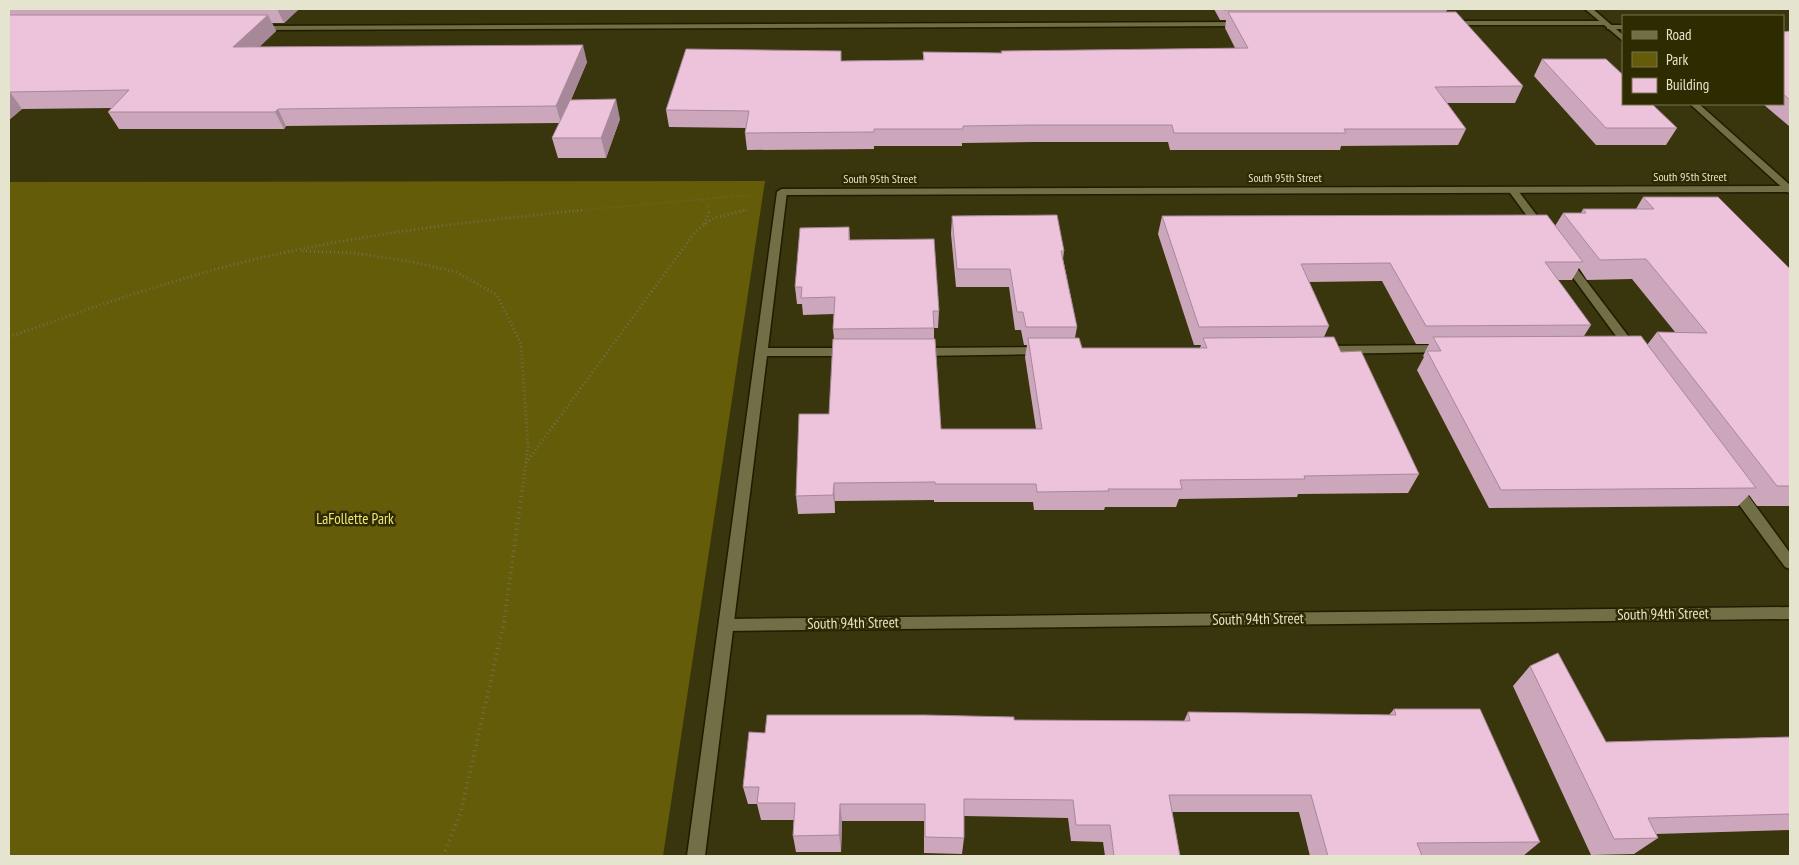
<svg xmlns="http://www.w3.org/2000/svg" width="1799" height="865" font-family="'PT Sans Narrow',sans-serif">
<rect width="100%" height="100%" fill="#39350c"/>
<path fill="#645c08" d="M 765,181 L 663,856 L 9,856 L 9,182 Z"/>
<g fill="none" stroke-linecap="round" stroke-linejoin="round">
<defs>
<path id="service" d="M 1607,25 L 1623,25 L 1623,29 L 1607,29 Z
M 1513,187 L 1516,188 L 1545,226 L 1545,230 L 1537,230 L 1508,190 Z
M 782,189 L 787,192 L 768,348 L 849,348 L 855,352 L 849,356 L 767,356 L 705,856 L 687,856 L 777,192 Z
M 1565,257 L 1569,258 L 1635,345 L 1637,348 L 1635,351 L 1627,351 L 1560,260 Z
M 1444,345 L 1450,349 L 1448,352 L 1324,354 L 1318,350 L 1324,346 Z
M 1041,347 L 1045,348 L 1047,351 L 1045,354 L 919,356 L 913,352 L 919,348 Z
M 1734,482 L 1739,483 L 1790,553 L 1790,569 L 1785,567 L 1729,491 L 1727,487 L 1729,483 Z"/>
<path id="minor" d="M 1446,21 L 1604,21 L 1608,23 L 1604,25 L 1449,25 L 1445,23 Z
M 1242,22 L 1246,24 L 1245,26 L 257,30 L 253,28 L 257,26 Z
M 1790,186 L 1789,192 L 782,195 L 777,192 L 782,189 Z
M 1790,607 L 1790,619 L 726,631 L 721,630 L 719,625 L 721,620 L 726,619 Z"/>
<path id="tertiary" d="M 1585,9 L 1593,9 L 1623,35 L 1623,41 Z
M 1690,104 L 1699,104 L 1790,185 L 1790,193 L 1787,192 Z"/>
</defs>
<use href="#service" stroke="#1f1c00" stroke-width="3"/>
<use href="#minor" stroke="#1f1c00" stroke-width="3"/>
<use href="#tertiary" stroke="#1f1c00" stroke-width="3"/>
<path stroke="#726f4c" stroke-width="2" stroke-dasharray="0.5 2.5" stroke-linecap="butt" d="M 700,200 L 708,204 L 709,211
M 572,211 L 751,195
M 741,211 L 749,209"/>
<path stroke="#726f4c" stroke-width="3" stroke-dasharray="1 3" stroke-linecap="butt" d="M 704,224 L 710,210
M 302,251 L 355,253 L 413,262 L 456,272 L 497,295 L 521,344 L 528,447 L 522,492
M 9,337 C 88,309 167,281 248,261 C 358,234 472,221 585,210
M 526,463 L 696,231 L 714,218 L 745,210"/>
<path stroke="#726f4c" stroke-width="4" stroke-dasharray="1 4.5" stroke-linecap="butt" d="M 443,856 L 461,812 L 504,622 L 522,491"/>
<use href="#service" fill="#726e45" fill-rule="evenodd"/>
<use href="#minor" fill="#726e45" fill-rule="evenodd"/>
<use href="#tertiary" fill="#726e45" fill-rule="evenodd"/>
</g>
<path fill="#cca7bc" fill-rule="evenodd" d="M 9,9 L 299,9 L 284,23 L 272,23 L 276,31 L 259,47 L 587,62 L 571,100 L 620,119 L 606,158 L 558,158 L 552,138 L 559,123 L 286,126 L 284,129 L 119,129 L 108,112 L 111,108 L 22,109 L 9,120 Z
M 1214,9 L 1446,9 L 1447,10 L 1446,12 L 1523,86 L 1515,103 L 1447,103 L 1466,129 L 1458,145 L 1341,146 L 1340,150 L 1170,150 L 1168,142 L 1034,142 L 962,143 L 962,146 L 874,146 L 874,149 L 747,150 L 745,133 L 746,128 L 669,127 L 666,110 L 842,61 L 923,60 L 923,52 L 1001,53 L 1235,48 L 1225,28 L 1226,20 L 1220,20 Z
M 1790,31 L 1790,126 L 1789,126 L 1763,104 L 1783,104 L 1783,32 Z
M 1542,59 L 1677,128 L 1666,145 L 1596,145 L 1534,76 Z
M 1643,197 L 1790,269 L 1790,506 L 1757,506 L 1749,495 L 1738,506 L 1489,508 L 1417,370 L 1424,357 L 1423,356 L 1429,344 L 1416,344 L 1382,281 L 1309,282 L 1329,326 L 1324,337 L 1341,352 L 1419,474 L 1408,493 L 1298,494 L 1297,497 L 1179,499 L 1176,507 L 1105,507 L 1104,510 L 1034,510 L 1033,502 L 934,502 L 934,500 L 835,501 L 835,513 L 798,514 L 796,496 L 829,414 L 834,339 L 833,329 L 834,314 L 803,315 L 802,304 L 797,304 L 795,287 L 849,227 L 850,240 L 939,311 L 938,328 L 934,328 L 934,339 L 941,429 L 1036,429 L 1025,357 L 1027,345 L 1024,345 L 1021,330 L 1015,330 L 1009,287 L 956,287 L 951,234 L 952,216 L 1064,251 L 1063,259 L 1077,327 L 1075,338 L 1082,348 L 1200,348 L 1201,345 L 1194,345 L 1158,234 L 1162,216 L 1555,226 L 1563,213 L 1581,213 L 1583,209 L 1636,209 ZM 1579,268 L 1587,280 L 1632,279 L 1675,332 L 1657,332 L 1647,345 L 1584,336 L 1591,325 L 1558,280 L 1572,280 Z
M 1530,666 L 1606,742 L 1790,737 L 1790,830 L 1656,834 L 1658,838 L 1634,854 L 1591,855 L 1513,686 Z
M 1394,709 L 1540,842 L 1523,856 L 1310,856 L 1299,812 L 1172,812 L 1180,856 L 1105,856 L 1103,842 L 1071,841 L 1068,818 L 964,816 L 964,838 L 962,854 L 924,853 L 924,821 L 842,821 L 841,852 L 796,852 L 793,836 L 794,820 L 761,820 L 757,804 L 748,804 L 743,787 L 765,733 L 1014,720 L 1184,721 L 1188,712 L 1389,715 Z"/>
<path fill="#a68899" d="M 277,9 L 299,9 L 284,23 Z
M 268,15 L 276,31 L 242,64 L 233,47 Z
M 583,45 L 587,62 L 561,123 L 556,106 Z
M 10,92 L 22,109 L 9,120 L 9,92 Z
M 616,99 L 620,119 L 606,158 L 601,138 Z
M 278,109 L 286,126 L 284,129 L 275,112 Z
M 834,483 L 835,501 L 835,513 L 833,495 Z
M 840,804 L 842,821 L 841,852 L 839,835 Z"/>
<path fill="#edc2db" stroke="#a68899" d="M 1222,9 L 1446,9 L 1447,10 L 1223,10 Z
M 1228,12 L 1456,12 L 1523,86 L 1435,87 L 1466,129 L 1344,129 L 1346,133 L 1174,133 L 1172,125 L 1036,125 L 963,126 L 963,129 L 874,129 L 874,132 L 745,133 L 749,111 L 666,110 L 686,49 L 841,51 L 841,61 L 924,60 L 923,52 L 1002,53 L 1001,51 L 1248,48 Z
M 9,15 L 268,15 L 233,47 L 583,45 L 556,106 L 278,109 L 275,112 L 108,112 L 129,90 L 10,92 L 9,92 Z
M 1790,31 L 1790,100 L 1783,94 L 1783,32 Z
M 1542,59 L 1606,59 L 1623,75 L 1623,104 L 1652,104 L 1677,128 L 1606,128 Z
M 616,99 L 601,138 L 552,138 L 570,100 Z
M 1643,197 L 1718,197 L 1790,269 L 1790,486 L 1777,486 L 1657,332 L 1707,333 L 1646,259 L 1600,260 L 1563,213 L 1586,213 L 1583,209 L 1654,209 Z
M 1057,215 L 1064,251 L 1061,251 L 1077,327 L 1026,327 L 1023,312 L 1017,312 L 1010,269 L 957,269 L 952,216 Z
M 1547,215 L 1583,262 L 1545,262 L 1591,325 L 1426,326 L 1390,263 L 1301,264 L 1329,326 L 1199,327 L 1162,216 Z
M 849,227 L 849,240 L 934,239 L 939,311 L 933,311 L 934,328 L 833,329 L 835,297 L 801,298 L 802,287 L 795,287 L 800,228 Z
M 1641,336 L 1756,488 L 1501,490 L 1427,351 L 1441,351 L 1433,337 Z
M 1334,337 L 1341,352 L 1361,351 L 1419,474 L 1304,476 L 1305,479 L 1180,480 L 1182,489 L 1108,489 L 1109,491 L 1037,492 L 1036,484 L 935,484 L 935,482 L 834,483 L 833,495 L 796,496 L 799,414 L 829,414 L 833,339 L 935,339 L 941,429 L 1042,429 L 1028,338 L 1079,338 L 1082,348 L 1207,348 L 1203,338 Z
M 1558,653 L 1606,742 L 1790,737 L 1790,814 L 1648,818 L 1658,838 L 1614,839 L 1530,666 Z
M 1394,709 L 1480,709 L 1540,842 L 1417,843 L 1422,856 L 1328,856 L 1311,795 L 1169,795 L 1180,856 L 1114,856 L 1110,825 L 1076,825 L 1073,800 L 964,799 L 964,838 L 925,837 L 925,804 L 840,804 L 839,835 L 793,836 L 795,803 L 757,803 L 759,787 L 743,787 L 749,732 L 765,733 L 767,715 L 925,715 L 1014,717 L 1014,720 L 1190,721 L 1188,712 L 1396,715 Z"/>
<g text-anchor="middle" stroke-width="5" stroke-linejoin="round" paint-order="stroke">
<g font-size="12" fill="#e5e4ce" stroke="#2f2b01">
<text x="1690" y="181">South 95th Street</text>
<text x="1285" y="182">South 95th Street</text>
<text x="880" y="183">South 95th Street</text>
</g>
<g font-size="15" fill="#f1e57a" stroke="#2f2b01">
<text x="355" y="524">LaFollette Park</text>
</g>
<g font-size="15" fill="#e5e4ce" stroke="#2f2b01">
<text transform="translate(1663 614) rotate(-1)" y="5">South 94th Street</text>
<text transform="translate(1258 619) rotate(-1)" y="5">South 94th Street</text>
<text transform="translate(853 623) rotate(-1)" y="5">South 94th Street</text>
</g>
</g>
<rect width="1799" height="865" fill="none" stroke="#e5e4ce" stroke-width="20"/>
<rect x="1622" y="15" width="162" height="90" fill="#2f2b01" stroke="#787553"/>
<rect x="1632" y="31" width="25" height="8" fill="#726e45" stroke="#787553"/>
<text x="1666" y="40" font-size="15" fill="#e5e4ce">Road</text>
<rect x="1632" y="52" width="25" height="15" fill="#645c08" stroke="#787553"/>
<text x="1666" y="65" font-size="15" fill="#e5e4ce">Park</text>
<rect x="1632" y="78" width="25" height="15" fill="#edc2db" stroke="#787553"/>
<text x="1666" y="90" font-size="15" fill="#e5e4ce">Building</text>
</svg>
